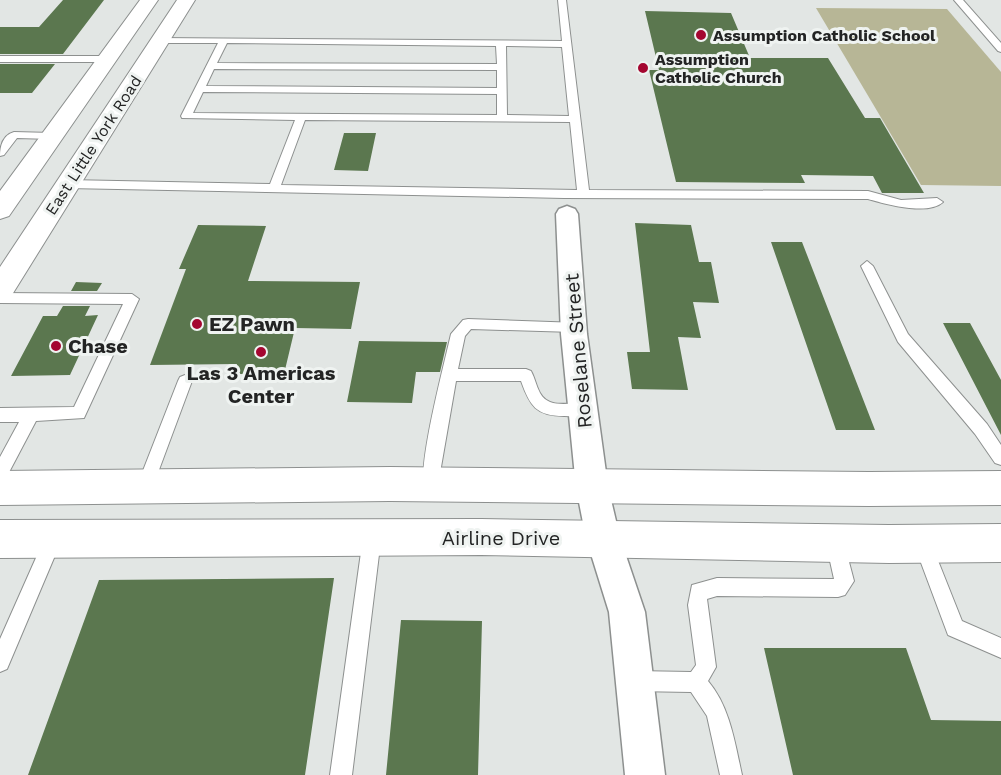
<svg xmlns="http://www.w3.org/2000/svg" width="1001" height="775" font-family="'Work Sans',sans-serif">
<rect width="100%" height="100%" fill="#e2e6e4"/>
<path fill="#b7b696" d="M 816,8 L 947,9 L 1001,72 L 1001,186 L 921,185 Z"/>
<path fill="#5b774f" d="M 63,0 L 104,0 L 63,54 L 0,54 L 0,27 L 39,27 Z
M 645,11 L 731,13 L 750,58 L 828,58 L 865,118 L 880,118 L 924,193 L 882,193 L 873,176 L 801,175 L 805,183 L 676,182 L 649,70 L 659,70 Z
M 0,64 L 55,64 L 32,93 L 0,93 Z
M 344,133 L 376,133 L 368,171 L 334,170 Z
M 635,223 L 691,225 L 699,262 L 711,262 L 719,303 L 693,302 L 701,338 L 678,337 L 688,390 L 632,389 L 627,352 L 650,352 Z
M 198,225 L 266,226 L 248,281 L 360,282 L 351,329 L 295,328 L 284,374 L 234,374 L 237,364 L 150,365 L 186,269 L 179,269 Z
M 771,242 L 802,242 L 875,430 L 836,430 Z
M 76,282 L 102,283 L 97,291 L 71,291 Z
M 63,306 L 90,306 L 85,316 L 98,315 L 70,375 L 11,376 L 43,316 L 57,316 Z
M 943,323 L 970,323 L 1001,380 L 1001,435 Z
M 359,341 L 447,342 L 440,372 L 416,372 L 412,403 L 347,402 Z
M 334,578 L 305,775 L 28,775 L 99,580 Z
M 401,620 L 482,621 L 478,775 L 386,775 Z
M 764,648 L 906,648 L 931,720 L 1001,721 L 1001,775 L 793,775 Z"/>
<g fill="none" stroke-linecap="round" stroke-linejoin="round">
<defs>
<path id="lane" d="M 558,0 L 566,0 L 589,190 L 868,191 L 901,200 L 937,198 L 943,202 C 928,216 885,204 868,199 L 564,198 L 67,188 L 61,184 L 67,180 L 270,184 L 295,120 L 182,118 L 181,116 L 218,43 L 160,43 L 157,42 L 157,38 L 562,41 ZM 227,43 L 496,46 L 497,64 L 217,63 ZM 506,46 L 562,47 L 569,116 L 507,115 ZM 214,69 L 497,70 L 497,88 L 206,86 ZM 203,92 L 497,94 L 497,115 L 193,113 ZM 305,120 L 570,122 L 577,190 L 281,185 Z
M 954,0 L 963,0 L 1001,43 L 1001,52 L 998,51 Z
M 0,56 L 106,56 L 111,59 L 106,62 L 0,62 Z
M 14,132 L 52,133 L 57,136 L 52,139 L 17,138 L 4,155 L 0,156 C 0,146 3,135 14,132 Z
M 867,261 L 873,266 L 908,334 L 987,424 L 1001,445 L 1001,465 L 995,463 L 975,434 L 898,342 L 861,266 Z
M 0,293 L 132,294 L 139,299 L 84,418 L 36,421 L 6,478 L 0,480 L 0,457 L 19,422 L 0,422 L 0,408 L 74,407 L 123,304 L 0,303 Z
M 468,319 L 579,323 L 581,327 L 579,331 L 574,332 L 471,329 L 465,336 L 458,369 L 526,369 L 531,371 C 535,378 536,386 540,393 C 550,411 573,400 588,405 L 591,410 L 588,415 C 581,417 573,416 564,416 C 536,416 530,406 521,381 L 456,381 L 437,490 L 431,493 L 425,490 C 416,470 445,361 451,334 L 463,320 Z
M 185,375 L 190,377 L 192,381 L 153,486 L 151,491 L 145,494 L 139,491 L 137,486 L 178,381 L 180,377 Z
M 372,530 L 378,532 L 381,538 L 352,775 L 330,775 L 363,538 L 366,532 Z
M 53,531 L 59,533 L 62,539 L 7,669 L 0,672 L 0,639 L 47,533 Z
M 835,535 L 841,537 L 844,543 L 854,581 L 845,595 L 838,597 L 717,596 L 707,599 L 716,667 L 708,681 C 730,707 735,743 742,775 L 720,775 L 707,716 L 691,692 L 634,691 L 627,688 L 624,681 L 627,674 L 634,671 L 691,672 L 696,665 L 688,605 L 692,585 L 717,578 L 834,579 L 826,543 L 829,537 Z
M 923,535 L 929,538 L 962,621 L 1001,638 L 1001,658 L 948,635 L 914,544 L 917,538 Z"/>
<path id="street" d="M 567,206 L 575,209 L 578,214 L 587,334 L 608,487 L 620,538 L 645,612 L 665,775 L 625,775 L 609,612 L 586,538 L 576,487 L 561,334 L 556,214 L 559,209 Z"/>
<path id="secondary" d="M 140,0 L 158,0 L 9,216 L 0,219 L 0,191 Z
M 177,0 L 195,0 L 10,298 L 0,301 L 0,267 Z
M 390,467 L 869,472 L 1001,471 L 1001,505 L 869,506 L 390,501 L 0,505 L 0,471 Z
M 481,519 L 889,525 L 1001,524 L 1001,562 L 889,563 L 481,555 L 0,558 L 0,520 Z"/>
</defs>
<use href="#lane" stroke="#8d908f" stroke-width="2"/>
<use href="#street" stroke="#8d908f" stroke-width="3"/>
<use href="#secondary" stroke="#8d908f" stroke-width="2"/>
<use href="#lane" fill="#fff" fill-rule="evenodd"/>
<use href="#street" fill="#fff" fill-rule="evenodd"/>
<use href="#secondary" fill="#fff" fill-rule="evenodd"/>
</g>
<g fill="#a40630" stroke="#eff3f1" stroke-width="2">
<circle cx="701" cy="35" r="6"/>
<circle cx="643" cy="68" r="6"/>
<circle cx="197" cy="324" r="6"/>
<circle cx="56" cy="346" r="6"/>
<circle cx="261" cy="352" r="6"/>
</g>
<g text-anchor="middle" stroke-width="6" stroke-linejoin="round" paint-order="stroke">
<g font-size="16" font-weight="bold" fill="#232424" stroke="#eff3f1" text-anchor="start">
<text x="713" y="41">Assumption Catholic School</text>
<text x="655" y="65">Assumption<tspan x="655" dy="18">Catholic Church</tspan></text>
</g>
<g font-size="16" fill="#232424" stroke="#eff3f1">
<text transform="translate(93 145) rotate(-57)" y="6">East Little York Road</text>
</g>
<g font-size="20" font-weight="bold" fill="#232424" stroke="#eff3f1" text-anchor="start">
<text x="209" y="331">EZ Pawn</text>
<text x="68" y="353">Chase</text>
<text x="261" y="380" text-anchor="middle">Las 3 Americas<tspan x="261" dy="23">Center</tspan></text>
</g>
<g font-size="20" fill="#232424" stroke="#eff3f1">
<text transform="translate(578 351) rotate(-95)" y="7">Roselane Street</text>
<text x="501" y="545">Airline Drive</text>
</g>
</g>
</svg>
